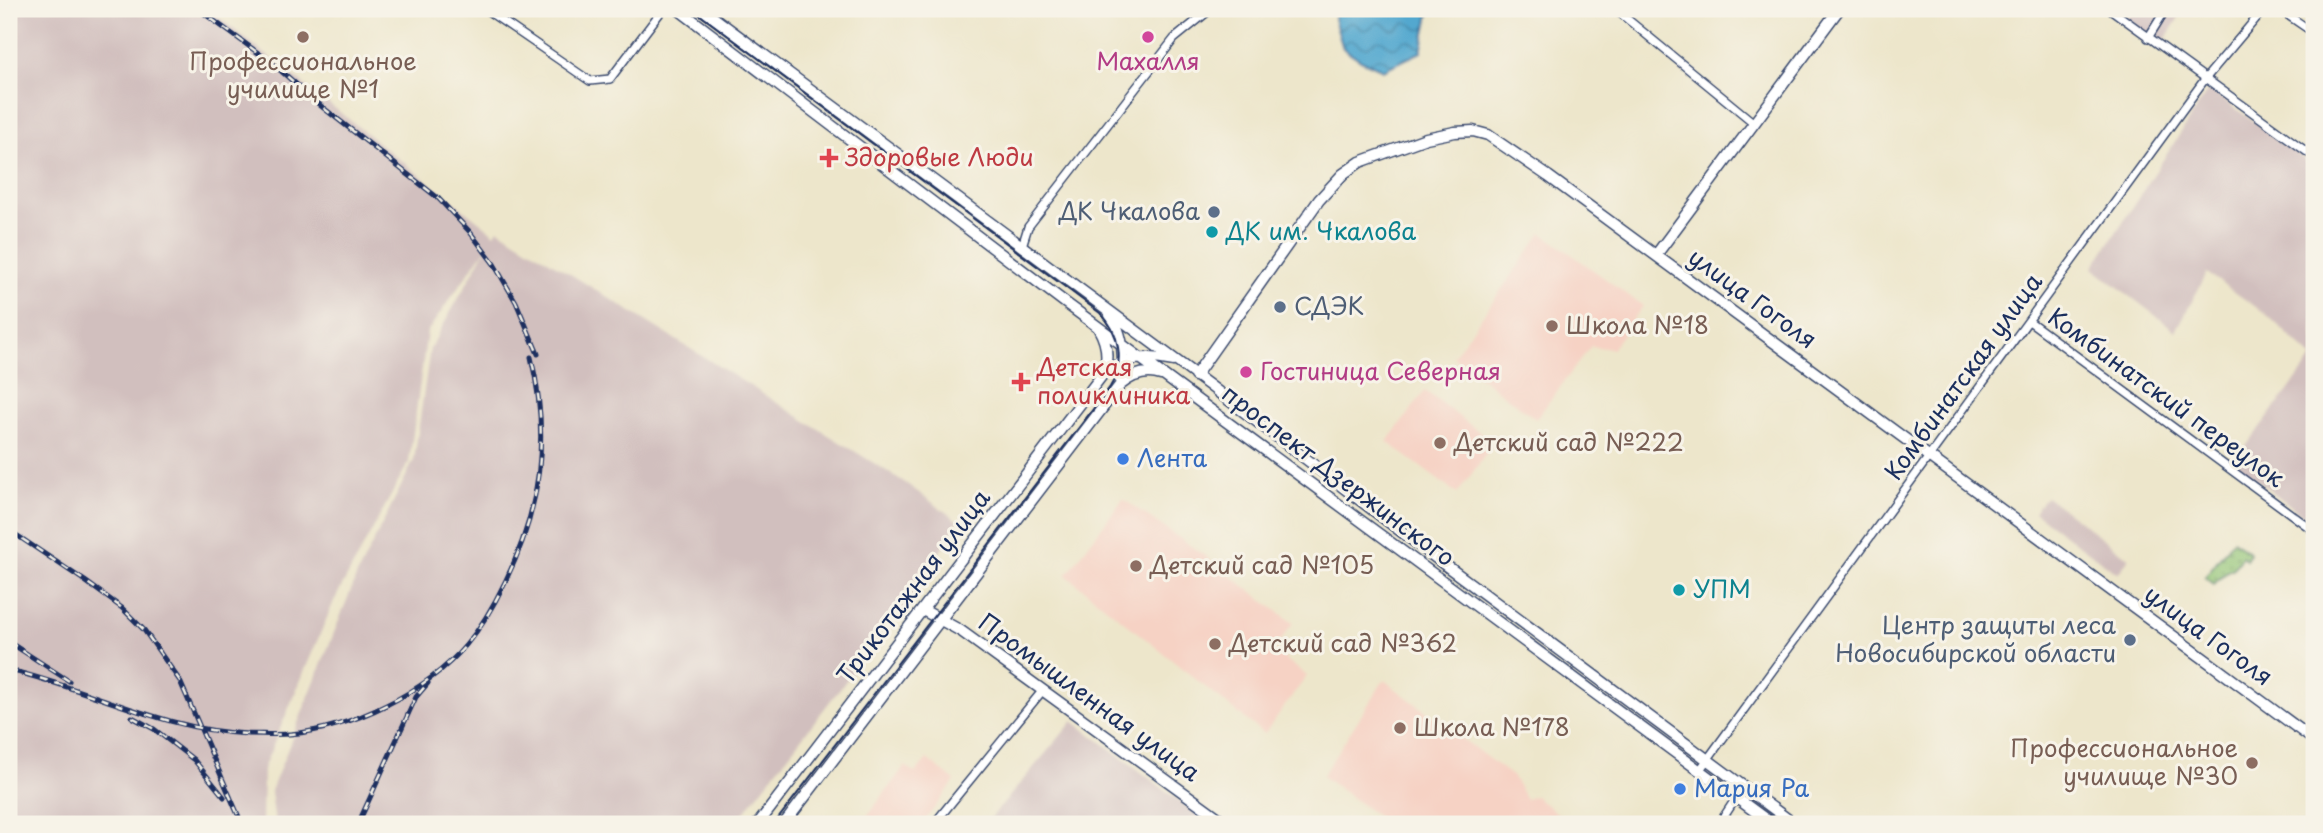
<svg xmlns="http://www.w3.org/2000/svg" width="2323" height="833" font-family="'Playpen Sans',sans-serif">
<defs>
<pattern id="green-dots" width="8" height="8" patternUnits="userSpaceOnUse" patternTransform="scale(1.75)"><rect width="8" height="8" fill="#92c474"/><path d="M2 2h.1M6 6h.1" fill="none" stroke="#76a062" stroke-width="1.8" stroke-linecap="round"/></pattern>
<pattern id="water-waves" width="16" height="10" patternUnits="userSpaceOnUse" patternTransform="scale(1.75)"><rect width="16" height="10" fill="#53a8cf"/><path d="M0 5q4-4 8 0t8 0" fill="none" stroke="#4489ab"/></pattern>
</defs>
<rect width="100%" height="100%" fill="#f7f3e8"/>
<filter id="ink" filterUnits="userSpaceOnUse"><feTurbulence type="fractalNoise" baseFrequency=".0143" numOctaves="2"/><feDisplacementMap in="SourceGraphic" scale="14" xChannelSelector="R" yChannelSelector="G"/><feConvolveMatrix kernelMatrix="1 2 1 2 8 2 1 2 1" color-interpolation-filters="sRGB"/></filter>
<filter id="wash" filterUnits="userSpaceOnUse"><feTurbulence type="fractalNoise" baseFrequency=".00686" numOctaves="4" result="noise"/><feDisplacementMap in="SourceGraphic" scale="28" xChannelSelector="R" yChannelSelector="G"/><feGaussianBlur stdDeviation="1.57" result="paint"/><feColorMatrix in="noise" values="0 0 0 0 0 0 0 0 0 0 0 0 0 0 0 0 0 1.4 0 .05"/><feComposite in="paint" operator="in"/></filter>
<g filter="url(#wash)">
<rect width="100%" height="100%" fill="#ede6cb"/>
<path fill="#f6d2c4" d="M 1542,233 L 1643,306 L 1612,349 L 1591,346 L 1536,419 L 1453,357 Z
M 1425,391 L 1494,443 L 1457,494 L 1387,442 Z
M 1123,499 L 1205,556 L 1293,623 L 1274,650 L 1307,676 L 1264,734 L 1066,575 Z
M 1384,680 L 1513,777 L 1526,799 L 1535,796 L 1571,824 L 1388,824 L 1322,776 Z
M 927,759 L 955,781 L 922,824 L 861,824 L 905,766 L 915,773 Z"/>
<path fill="#d1bfbe" d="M 9,9 L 208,9 L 495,234 L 498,229 L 904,482 L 958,521 L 924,580 L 735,824 L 275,824 L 271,791 L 357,575 L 414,460 L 430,349 L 489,244 L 427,332 L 409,462 L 334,601 L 263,769 L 262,824 L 9,824 Z
M 2131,9 L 2184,9 L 2165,40 L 2161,44 L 2127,19 Z
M 2209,89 L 2314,166 L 2314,524 L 2234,462 L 2313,358 L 2266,314 L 2207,273 L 2176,331 L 2093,268 Z
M 2046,496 L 2129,558 L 2118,574 L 2034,512 Z
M 1073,721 L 1210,824 L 986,824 Z"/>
<path fill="url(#green-dots)" stroke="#567a69" stroke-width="2" d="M 2233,540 L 2250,553 L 2246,559 L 2242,556 L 2232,570 L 2230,569 L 2214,584 L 2205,577 Z"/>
<path fill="url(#water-waves)" stroke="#376c96" stroke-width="2" d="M 1337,9 L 1430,9 L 1421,52 L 1383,70 L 1361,60 L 1343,48 L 1334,19 Z"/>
</g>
<g filter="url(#ink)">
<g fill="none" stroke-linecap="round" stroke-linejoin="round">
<defs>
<path id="street" d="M 485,9 L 590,81 L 610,79 L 663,9
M 1615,9 L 1754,123
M 2110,9 L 2314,157
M 2279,9 L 2314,33
M 222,11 L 224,9
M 2148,38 L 2166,9
M 1022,246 L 1028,227 L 1174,39 L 1211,9
M 2029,321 L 2314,531
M 1699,771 L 2205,79 L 2264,9
M 934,824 L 1043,690
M 1719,824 L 1744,786"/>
<path id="secondary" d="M 678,9 L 1067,304 L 1772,824
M 702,9 L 1209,385 L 1440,561 L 1794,824
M 1656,255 L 1839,9
M 1110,315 C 1125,336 1125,361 1120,385
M 1099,329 C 1107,343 1109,358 1103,374
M 1195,376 L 1319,200 L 1343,174 L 1360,162 L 1426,138 L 1455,132 L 1473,131 L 1488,135 L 1548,176 C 1805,363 2059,552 2314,740
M 923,610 L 961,631 L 1227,824
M 758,824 L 1103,374 C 1124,357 1147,355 1173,361
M 784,824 L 1120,385 C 1132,375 1146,370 1161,375"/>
</defs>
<use href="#street" stroke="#3a4a6e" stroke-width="10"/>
<use href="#secondary" stroke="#3a4a6e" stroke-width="13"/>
<use href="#street" stroke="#fff" stroke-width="7"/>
<use href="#secondary" stroke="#fff" stroke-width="10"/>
<path stroke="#1b2f5e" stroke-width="2" d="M 692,9 L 1100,313 C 1120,332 1125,363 1110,387 L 774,824"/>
<defs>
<path id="rail" d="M 198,9 L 272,63 L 321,106 L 438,198 L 470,232 L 494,264 L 516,302 L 538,354
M 9,530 L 85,581 L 122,608 L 144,630 L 180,681 L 242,824
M 9,642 L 69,681
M 9,670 C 91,689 162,730 248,734 C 262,734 276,735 290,734 C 350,729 427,692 466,645 C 482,626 494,605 505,582 C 541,509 550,436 531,357
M 132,717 L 154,729 L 194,760 L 224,797
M 358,824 L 416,697 L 428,683"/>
</defs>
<use href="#rail" stroke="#1b2f5e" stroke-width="5"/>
<use href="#rail" stroke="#f7f3e8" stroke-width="2.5" stroke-dasharray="8" stroke-linecap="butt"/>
</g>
</g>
<g fill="#8d6e63" stroke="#f7f3e8" stroke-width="2.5">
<circle cx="303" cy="37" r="7"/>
<circle cx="1552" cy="326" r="7"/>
<circle cx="1440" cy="443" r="7"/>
<circle cx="1136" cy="566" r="7"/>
<circle cx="1215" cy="644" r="7"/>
<circle cx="1400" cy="728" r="7"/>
<circle cx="2252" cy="763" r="7"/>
</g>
<g fill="#d1479c" stroke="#f7f3e8" stroke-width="2.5">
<circle cx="1148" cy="37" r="7"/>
<circle cx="1246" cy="372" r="7"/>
</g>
<g fill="#e0444e" stroke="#f7f3e8" stroke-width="2.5">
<path d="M825.5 147.5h7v7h7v7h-7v7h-7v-7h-7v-7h7z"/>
<path d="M1017.5 371.5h7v7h7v7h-7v7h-7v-7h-7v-7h7z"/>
</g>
<g fill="#5c6f8a" stroke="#f7f3e8" stroke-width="2.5">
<circle cx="1214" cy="212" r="7"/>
<circle cx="1280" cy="307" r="7"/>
<circle cx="2130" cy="640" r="7"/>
</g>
<g fill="#0f9aa8" stroke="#f7f3e8" stroke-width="2.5">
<circle cx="1212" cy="232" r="7"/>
<circle cx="1679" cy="590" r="7"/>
</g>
<g fill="#3f7fe0" stroke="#f7f3e8" stroke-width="2.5">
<circle cx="1123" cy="459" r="7"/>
<circle cx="1680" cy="789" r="7"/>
</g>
<g text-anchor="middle" stroke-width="6" stroke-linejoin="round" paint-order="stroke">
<g font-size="24" fill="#785e54" stroke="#f7f3e8" text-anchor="start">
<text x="303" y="70" text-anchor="middle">Профессиональное<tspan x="303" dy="28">училище №1</tspan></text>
<text x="1566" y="334">Школа №18</text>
<text x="1454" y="451">Детский сад №222</text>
<text x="1150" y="574">Детский сад №105</text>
<text x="1229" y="652">Детский сад №362</text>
<text x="1414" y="736">Школа №178</text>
<text x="2238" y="757" text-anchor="end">Профессиональное<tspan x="2238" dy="28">училище №30</tspan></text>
</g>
<g font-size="24" fill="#b23c85" stroke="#f7f3e8">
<text x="1148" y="70">Махалля</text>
<text x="1260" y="380" text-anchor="start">Гостиница Северная</text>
</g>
<g font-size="24" fill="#be3a42" stroke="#f7f3e8" text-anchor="start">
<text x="845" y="166">Здоровые Люди</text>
<text x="1037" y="376">Детская<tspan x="1037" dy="28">поликлиника</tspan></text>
</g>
<g font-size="24" fill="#4e5e75" stroke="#f7f3e8" text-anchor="end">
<text x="1200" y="220">ДК Чкалова</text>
<text x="1294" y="315" text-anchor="start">СДЭК</text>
<text x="2116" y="634">Центр защиты леса<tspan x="2116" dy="28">Новосибирской области</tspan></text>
</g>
<g font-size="24" fill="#0d838f" stroke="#f7f3e8" text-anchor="start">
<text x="1226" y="240">ДК им. Чкалова</text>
<text x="1693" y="598">УПМ</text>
</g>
<g font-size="24" fill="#1b2f5e" stroke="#f7f3e8">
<text transform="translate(1752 299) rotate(36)" y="8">улица Гоголя</text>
<text transform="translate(1964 377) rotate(-54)" y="8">Комбинатская улица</text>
<text transform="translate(2166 398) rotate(36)" y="8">Комбинатский переулок</text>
<text transform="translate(1338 476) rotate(37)" y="8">проспект Дзержинского</text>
<text transform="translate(914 587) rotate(-53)" y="8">Трикотажная улица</text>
<text transform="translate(2208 636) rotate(36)" y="8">улица Гоголя</text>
<text transform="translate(1089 698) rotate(36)" y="8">Промышленная улица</text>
</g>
<g font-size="24" fill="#366cbe" stroke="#f7f3e8" text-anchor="start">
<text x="1137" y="467">Лента</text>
<text x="1694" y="797">Мария Ра</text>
</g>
</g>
<rect width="2323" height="833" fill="none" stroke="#f7f3e8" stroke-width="35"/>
</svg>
